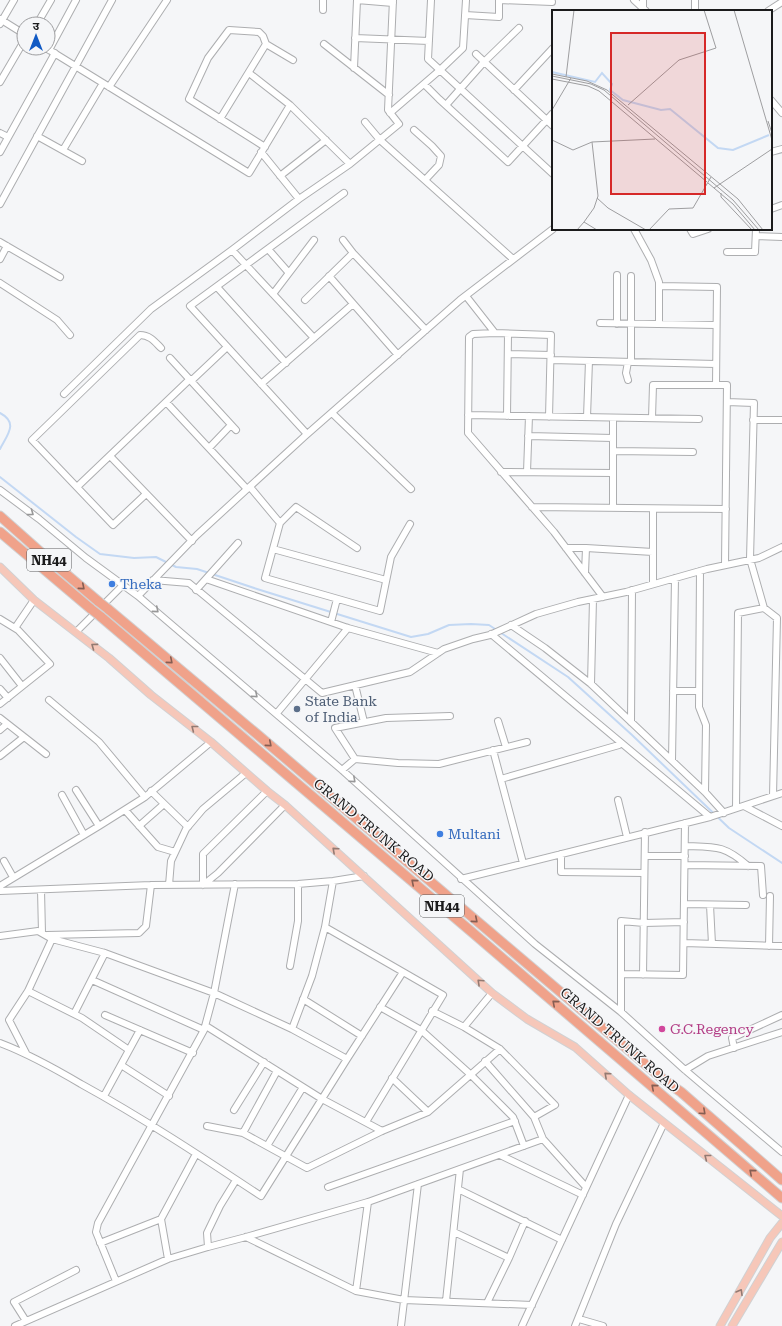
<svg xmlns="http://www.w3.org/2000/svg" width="782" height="1326" font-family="'Roboto Serif','Noto Sans Devanagari',serif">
<rect width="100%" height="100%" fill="#f5f6f8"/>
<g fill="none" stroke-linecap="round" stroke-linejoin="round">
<path stroke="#c3d8f3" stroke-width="2" d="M 0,413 C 19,423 7,435 0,449
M 0,477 L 76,537 L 100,554 L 134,558 L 156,557 L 176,567 L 197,569 L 257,589 L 411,637 L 428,634 L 449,625 L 471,624 L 489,625 L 568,677 L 632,735 L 729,828 L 782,863"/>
<defs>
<path id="minor" d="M 357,0 L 393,3
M 431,0 L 428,59 L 553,174
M 499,0 L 552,2
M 634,0 L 646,11
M 695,0 L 695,11
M 643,8 L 643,0
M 323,10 L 323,0
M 768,11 L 782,2
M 465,15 L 499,17 L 499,0
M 0,19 L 24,34
M 0,24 L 14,0
M 37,24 L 51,0
M 355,38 L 429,41
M 324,44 L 389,95
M 46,48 L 249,173 L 290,105
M 49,50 L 76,0
M 476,54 L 553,126
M 354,68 L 357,0
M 249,73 L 290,105 L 350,164
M 0,82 L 24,41
M 424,84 L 439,99 L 508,162 L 553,113
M 109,87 L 167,0
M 514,90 L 553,48
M 771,100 L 782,113
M 446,105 L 484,62 L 519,28
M 390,113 L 440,70 L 463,48 L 466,0
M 220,119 L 266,44 L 293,60
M 365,122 L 380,140 L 513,259
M 414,130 L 432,146 L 441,156 L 439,165 L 425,180
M 0,133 L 8,137
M 37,136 L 82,161
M 265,147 L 189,99 L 208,58 L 229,30 L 259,32 L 263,36 L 266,44
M 63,150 L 103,83
M 0,152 L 55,53
M 261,152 L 299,199
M 771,152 L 782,149
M 280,176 L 326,140
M 0,204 L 112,0
M 771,209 L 782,205
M 634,229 L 651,260 L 659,282 L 659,324
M 690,229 L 693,234 L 708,229
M 756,236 L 782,237
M 343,240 L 353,253 L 426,330
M 0,242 L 60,277
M 268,249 L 289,273
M 232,250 L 314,338
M 727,252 L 755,252 L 756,229
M 0,259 L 7,246
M 617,275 L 617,324
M 329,276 L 398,355
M 631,276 L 631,362
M 0,283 L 57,320 L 70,335
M 659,286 L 717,287 L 716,385 L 727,385 L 725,565
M 217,287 L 286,363
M 273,294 L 314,240
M 466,296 L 495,333 L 551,335 L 549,417
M 305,300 L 353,253
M 600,323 L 716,325
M 495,333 L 473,334 L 469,337 L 468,433 L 554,532 L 603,597
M 508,354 L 551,355
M 170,358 L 236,430
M 551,360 L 716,364
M 628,362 L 626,373 L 628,380
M 191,381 L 227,347
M 261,384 L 353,304
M 64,394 L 151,309 L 232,250 L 299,199 L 350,164 L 399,124 L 388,110 L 393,0
M 166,402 L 247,489
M 727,402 L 754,403 L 750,559 L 764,608 L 777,618 L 773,796
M 332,413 L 411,489
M 468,415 L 699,419
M 507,416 L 508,334
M 587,417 L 589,361
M 613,418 L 613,508
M 652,418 L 653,385 L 716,385
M 753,420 L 782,420
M 307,434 L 190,306 L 344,193
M 528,436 L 613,438
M 209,448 L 231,425
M 613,451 L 693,452
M 110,456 L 192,541
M 501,472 L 613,473
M 527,472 L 529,416
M 77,487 L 190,379
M 250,487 L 280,523 L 265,578 L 380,611 L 391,557 L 410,524
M 0,490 L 39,519 L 86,558 L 138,596 L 342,770 L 535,944 L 621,1012 L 685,1070 L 782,1152
M 146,494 L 113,525 L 32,440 L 140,335 C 150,335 155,342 161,348
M 532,507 L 726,509
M 653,509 L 653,584
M 280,523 L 296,507 L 357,548
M 566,548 L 586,548
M 273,549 L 386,580
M 700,571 L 699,707 L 706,725 L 705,792
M 585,573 L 586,548 L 653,552
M 206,579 L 348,628 L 438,653
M 153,580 L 189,583 L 322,693 L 410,672 L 444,649 L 473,639 L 490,635 L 536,614 L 578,602 L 626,592 L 707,569 L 759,558 L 782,547
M 196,590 L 238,543
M 138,596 L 197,535 L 305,436 L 460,300 L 553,229
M 0,619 L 18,630 L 50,664 L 0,704
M 331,622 L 337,599
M 511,625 L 545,648 L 591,684 L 705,792 L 724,813
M 15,628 L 34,600
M 76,632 L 123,585
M 491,634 L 710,817
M 0,658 L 22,686
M 591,684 L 593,599
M 355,685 L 364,722
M 0,689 L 8,698
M 673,691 L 699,691
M 49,700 L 99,742 L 145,797
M 277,713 L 348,628
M 450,716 L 386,718 L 335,728 L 355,759 L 398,763 L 439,764 L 527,742
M 0,718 L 46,754
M 498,721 L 506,747
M 631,722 L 632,590
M 0,730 L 7,724
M 493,750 L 523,863
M 0,756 L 24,737
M 672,760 L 675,578
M 342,770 L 355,759
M 501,779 L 619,745
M 76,790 L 99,826
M 151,791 L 188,827
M 62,795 L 84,835
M 618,800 L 627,837
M 744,806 L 782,826
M 736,808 L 738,613 L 764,608
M 125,810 L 158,847 L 175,852
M 139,826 L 164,804
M 685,846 C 716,847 724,845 748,866
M 561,854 L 561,872 L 644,873
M 645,856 L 685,856
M 4,861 L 13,877
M 685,865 L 761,866 L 763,895
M 461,879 L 710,817 L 782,793
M 169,885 L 171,861 L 186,829 L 203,809 L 246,773
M 203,885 L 203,854 L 267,791
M 203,885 L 218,873 L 285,805
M 0,886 L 99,826 L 145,797 L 211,742
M 41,890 L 42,933
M 0,891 L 151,885 L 298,884 L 333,881 L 364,876
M 684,904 L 746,905
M 710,905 L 712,944
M 325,927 L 443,995 L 366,1122
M 47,935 L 139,933 L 146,926 L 151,885
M 0,936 L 38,931 L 52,939 L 105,953 L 214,993 L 292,1029 L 347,1059
M 684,943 L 782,946
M 769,946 L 770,896
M 290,966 L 298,921 L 298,884
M 621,974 L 683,975 L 685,823
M 643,975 L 645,832
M 92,980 L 204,1030
M 28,991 L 82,1018 L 129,1050
M 303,999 L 362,1036
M 380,1007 L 421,1030 L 470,1074 L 513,1117 L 524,1146
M 432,1011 L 464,1027 L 500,1049 L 555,1105 L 534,1117
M 621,1012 L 621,921 L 644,923 L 684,922
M 74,1014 L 105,953
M 105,1015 L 193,1053
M 206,1026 L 322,1099 L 382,1131
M 464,1027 L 492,993
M 292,1029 L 312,976 L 325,927 L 333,881
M 0,1043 C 29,1054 54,1068 81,1084 C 143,1118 202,1157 261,1196 L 347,1059 L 403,972
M 734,1048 L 732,1038 L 782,1015
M 26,1053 L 9,1020 L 28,991 L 52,939
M 485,1061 L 534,1117 L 543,1139 L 586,1187
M 121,1065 L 169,1096
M 685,1070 L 708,1056 L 782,1032
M 392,1078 L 428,1112
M 104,1096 L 140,1030
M 234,1110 L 264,1062
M 207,1126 L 243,1133 L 307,1168 L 382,1131 L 428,1112 L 500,1049
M 243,1133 L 277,1071
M 267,1146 L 303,1087
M 500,1155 L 583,1195
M 328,1187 L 515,1121
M 458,1189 L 562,1240
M 454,1232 L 509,1258
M 246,1237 L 356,1291 L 404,1300 L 532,1305
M 100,1243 L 161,1219
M 208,1247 L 207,1233 L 220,1206 L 236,1180
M 168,1259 L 161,1219 L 196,1154
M 116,1281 L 96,1232 L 98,1223 L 204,1030 L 214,993 L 235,884
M 356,1291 L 368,1202
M 446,1301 L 460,1169
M 487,1303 L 509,1258 L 525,1221
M 579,1319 L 603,1326
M 26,1321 L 14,1302 L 76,1270
M 15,1326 L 168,1259 L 208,1247 L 246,1237 L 368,1202 L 543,1139
M 401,1326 L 418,1184
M 522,1326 L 629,1095
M 575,1326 L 616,1224 L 664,1123"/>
<path id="major" d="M 0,567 L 34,600 L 109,658 L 151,695 L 211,742 L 267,791 L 285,805 L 492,993 L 527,1019 L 575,1047 L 629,1095 L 782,1216
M 720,1326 L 770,1238 L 782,1223
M 732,1326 L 782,1242"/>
<path id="highway" d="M 0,516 L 45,556 L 99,602
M 0,532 L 91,609
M 108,609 L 258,735 L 664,1080 L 681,1092 L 782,1180
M 100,616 L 473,933 L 782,1198"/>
</defs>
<use href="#minor" stroke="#adaeb0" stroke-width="8"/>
<use href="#major" stroke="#d1d1d2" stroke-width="9"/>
<use href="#highway" stroke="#d1d1d2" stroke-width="11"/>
<use href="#minor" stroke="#fff" stroke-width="6"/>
<use href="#major" stroke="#f6c7b9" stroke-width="7"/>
<use href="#highway" stroke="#f0a28a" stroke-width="9"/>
<defs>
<path id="highway-bridge" d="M 99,602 L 108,609
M 91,609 L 100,616"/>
</defs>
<use href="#highway-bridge" stroke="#d1d1d2" stroke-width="11" stroke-linecap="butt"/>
<use href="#highway-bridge" stroke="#f0a28a" stroke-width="9"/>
</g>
<defs><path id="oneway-chevron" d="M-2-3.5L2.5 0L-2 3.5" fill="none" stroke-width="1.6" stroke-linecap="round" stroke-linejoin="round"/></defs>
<g stroke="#989899">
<use href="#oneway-chevron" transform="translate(31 513) rotate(36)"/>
<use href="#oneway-chevron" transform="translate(156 610) rotate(40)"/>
<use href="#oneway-chevron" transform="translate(255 695) rotate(40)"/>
<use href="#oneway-chevron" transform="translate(353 780) rotate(42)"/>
</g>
<g stroke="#865e53">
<use href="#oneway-chevron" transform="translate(82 587) rotate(40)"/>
<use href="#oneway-chevron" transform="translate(170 661) rotate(40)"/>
<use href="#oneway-chevron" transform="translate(269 744) rotate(40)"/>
<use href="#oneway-chevron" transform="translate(414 882) rotate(-140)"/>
<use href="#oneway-chevron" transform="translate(475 920) rotate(40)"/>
<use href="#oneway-chevron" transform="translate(555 1003) rotate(-139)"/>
<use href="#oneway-chevron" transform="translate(654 1087) rotate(-139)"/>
<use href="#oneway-chevron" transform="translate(703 1112) rotate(42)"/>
<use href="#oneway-chevron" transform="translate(752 1172) rotate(-139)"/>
</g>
<g stroke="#937a72">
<use href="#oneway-chevron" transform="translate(94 646) rotate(-144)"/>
<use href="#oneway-chevron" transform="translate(194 728) rotate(-142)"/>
<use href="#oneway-chevron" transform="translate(335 850) rotate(-138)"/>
<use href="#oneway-chevron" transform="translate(480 982) rotate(-137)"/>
<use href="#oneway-chevron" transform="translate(607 1075) rotate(-138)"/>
<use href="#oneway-chevron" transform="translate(707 1157) rotate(-142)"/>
<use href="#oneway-chevron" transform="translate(740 1292) rotate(-60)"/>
</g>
<g fill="#3f7fe0" stroke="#f5f6f8" stroke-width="1.5">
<circle cx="112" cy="584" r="4"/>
<circle cx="440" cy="834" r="4"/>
</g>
<circle fill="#5c6f8a" stroke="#f5f6f8" stroke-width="1.5" cx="297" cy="709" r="4"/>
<circle fill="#d1479c" stroke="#f5f6f8" stroke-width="1.5" cx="662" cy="1029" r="4"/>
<g text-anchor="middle" stroke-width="3" stroke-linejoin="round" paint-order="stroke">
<g fill="#f5f6f8" stroke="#5c5d5e" stroke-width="1">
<rect x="27" y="549" width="44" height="22" rx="3"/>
<rect x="420" y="895" width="44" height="22" rx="3"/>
</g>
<g font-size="13" font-weight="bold" fill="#1b1b1c">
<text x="49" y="565">NH44</text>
<text x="442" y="911">NH44</text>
</g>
<g font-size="14" fill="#366cbe" stroke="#f5f6f8" text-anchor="start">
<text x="120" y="589">Theka</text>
<text x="448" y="839">Multani</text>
</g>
<g font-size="14" fill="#4e5e75" stroke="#f5f6f8" text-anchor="start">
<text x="305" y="706">State Bank<tspan x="305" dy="16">of India</tspan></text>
</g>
<g font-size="14" fill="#1b1b1c" stroke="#f5f6f8">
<text transform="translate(374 830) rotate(40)" y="5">GRAND TRUNK ROAD</text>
<text transform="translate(620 1040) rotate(41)" y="5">GRAND TRUNK ROAD</text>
</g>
<g font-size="14" fill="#b23c85" stroke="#f5f6f8" text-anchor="start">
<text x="670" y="1034">G.C.Regency</text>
</g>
</g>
<g transform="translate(552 10)">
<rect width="220" height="220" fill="#f5f6f8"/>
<path fill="none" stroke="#c3d8f3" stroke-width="2" d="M 0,62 L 43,72 L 50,63 L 60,74 L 58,80 L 71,90 L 109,100 L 118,99 L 166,138 L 181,140 L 217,125"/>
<path fill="none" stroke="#9e9ea0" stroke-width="1" d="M 182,0 L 220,130M 0,64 L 35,71 L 55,80 L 186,189 L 211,220M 0,66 L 39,74 L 52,80 L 181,190 L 207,220M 14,67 L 22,0M 0,69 L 36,76 L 47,81 L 155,172M 76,95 L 127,50 L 164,38 L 152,0M 0,100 L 19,68M 216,111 L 220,123M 0,130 L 21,140 L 40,132 L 103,129M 156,173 L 181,194 L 203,220M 162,178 L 220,139M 169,183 L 169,187 L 200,220M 45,188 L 56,198 L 94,220M 32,212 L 42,198 L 46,186 L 40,132M 25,220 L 32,212 L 45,220M 97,220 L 117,199 L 141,198 L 159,167"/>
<path fill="#d62828" fill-opacity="0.15" stroke="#d62828" stroke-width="2" d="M 59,23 L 153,23 L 153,184 L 59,184 Z"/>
<rect width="220" height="220" fill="none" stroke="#1b1b1c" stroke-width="2"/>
</g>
<g transform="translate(36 36)"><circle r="19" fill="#f5f6f8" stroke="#9e9ea0"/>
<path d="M0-3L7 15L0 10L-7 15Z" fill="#115ac4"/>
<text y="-6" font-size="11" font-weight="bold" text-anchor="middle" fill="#1b1b1c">उ</text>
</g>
</svg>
